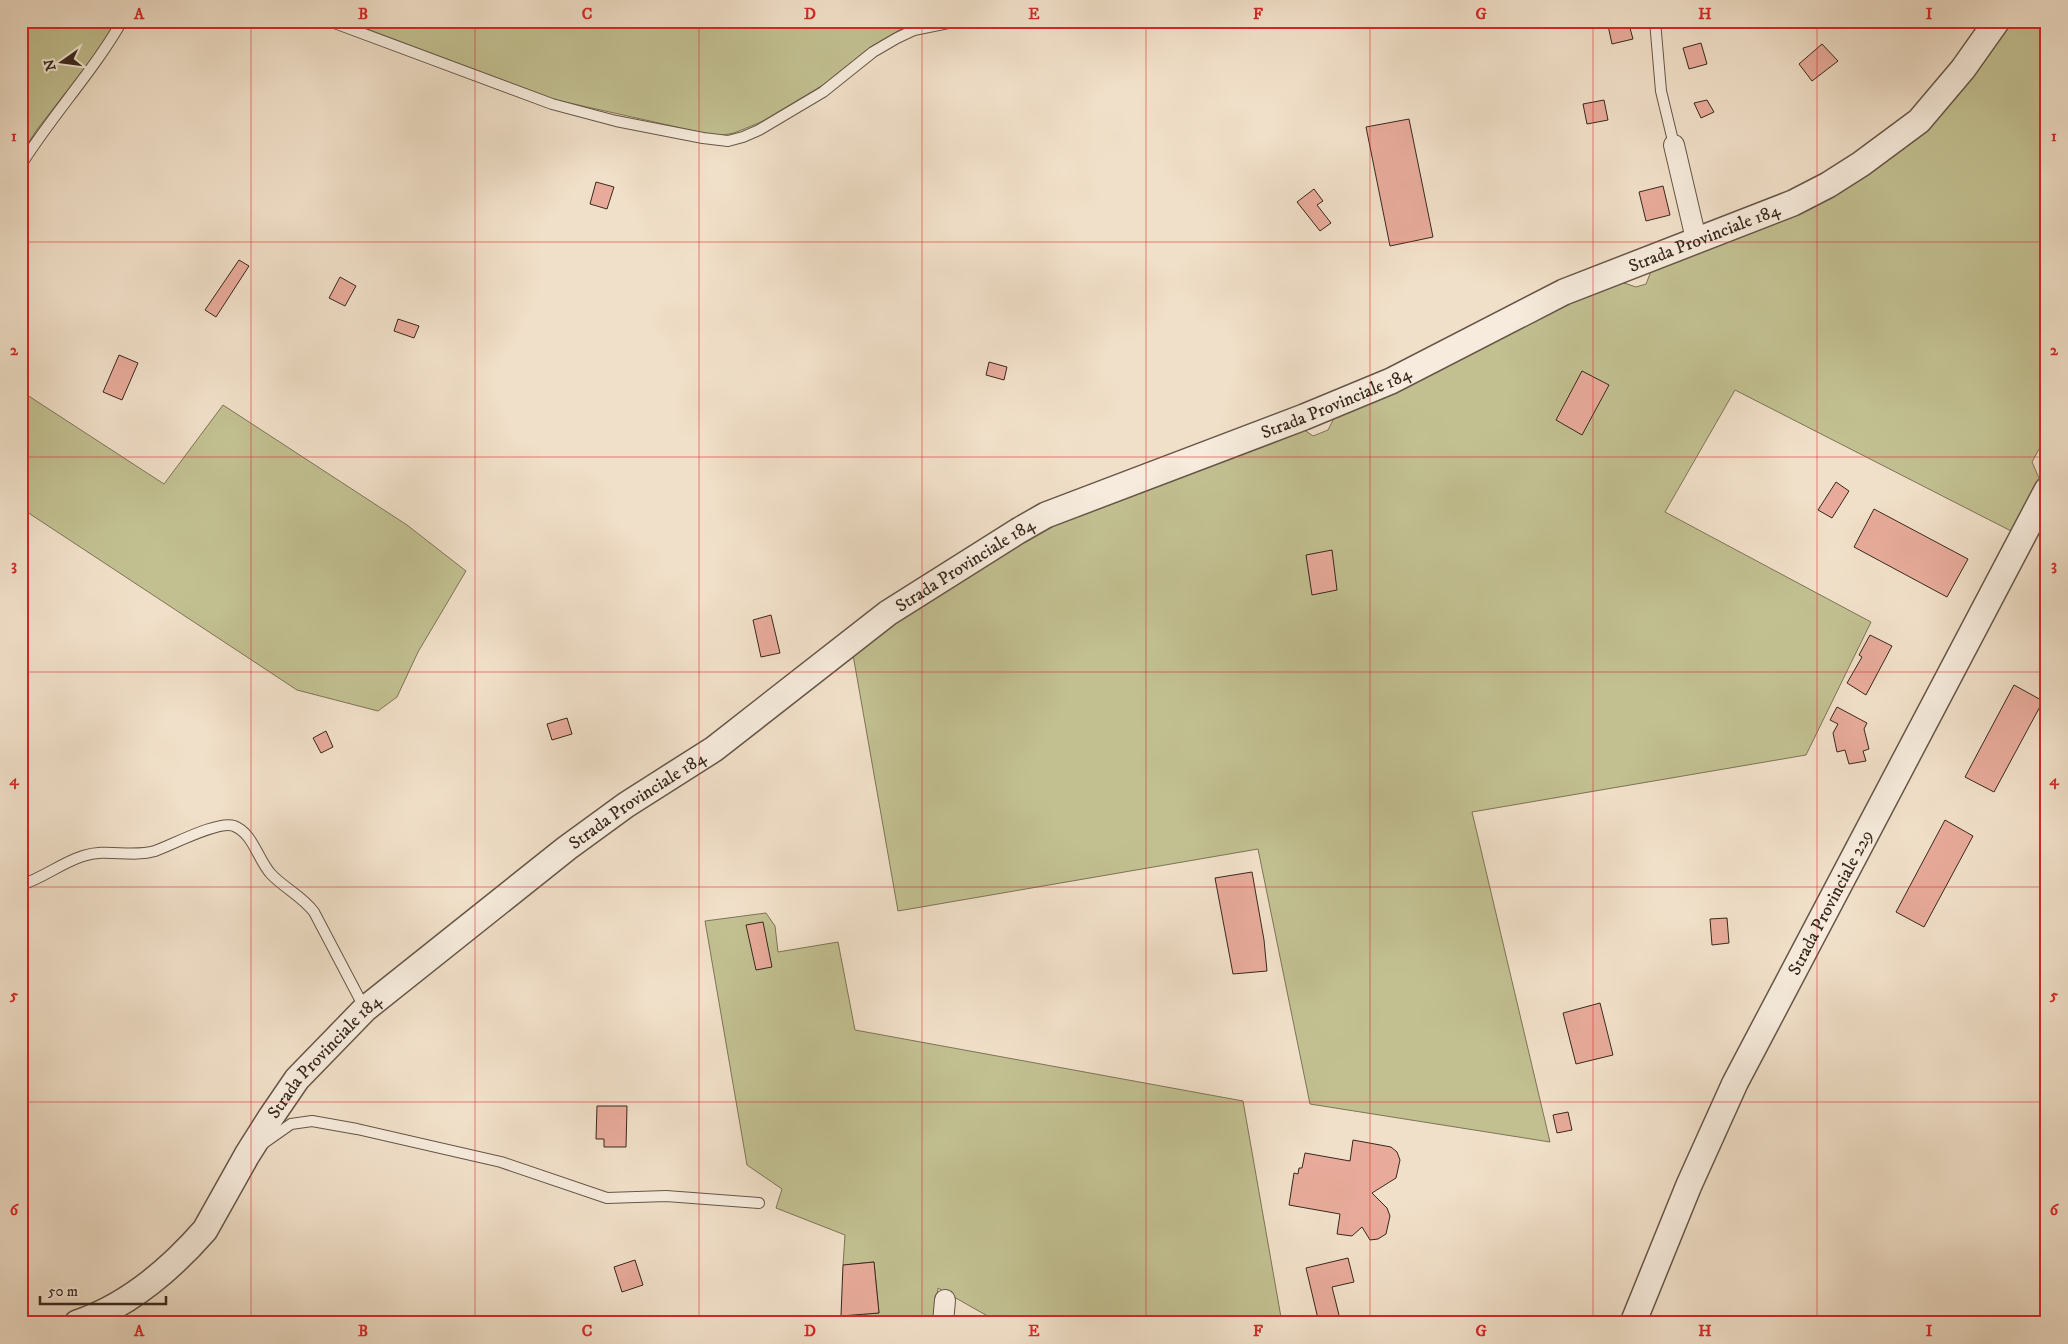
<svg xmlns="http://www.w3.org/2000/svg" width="2068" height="1344" font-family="'IM FELL DW Pica',serif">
<rect width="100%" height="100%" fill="#f1e0c9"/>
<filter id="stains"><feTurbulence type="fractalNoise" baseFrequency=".004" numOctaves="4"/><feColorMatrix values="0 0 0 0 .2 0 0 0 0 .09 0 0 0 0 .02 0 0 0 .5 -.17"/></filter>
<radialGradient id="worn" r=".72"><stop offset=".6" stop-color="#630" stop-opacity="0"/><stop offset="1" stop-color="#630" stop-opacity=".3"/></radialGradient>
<path fill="#c2c091" stroke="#7d7457" d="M 21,21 L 117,21 L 109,36 L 36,131 L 21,154 Z
M 346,21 L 932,21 L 903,28 L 872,46 L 823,85 L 761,122 L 734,133 L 717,136 L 556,100 Z
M 2005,21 L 2047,21 L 2047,447 L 2039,449 L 2032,462 L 2039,478 L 2013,532 L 1735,390 L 1665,512 L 1871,622 L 1806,755 L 1472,812 L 1550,1142 L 1310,1104 L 1258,849 L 898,911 L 852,649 L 1019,539 L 1300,427 L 1313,436 L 1328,430 L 1336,414 L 1615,280 L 1636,287 L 1646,284 L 1653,266 L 1839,191 Z
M 21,391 L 164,484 L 223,405 L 407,525 L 466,571 L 418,652 L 397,697 L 378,711 L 297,690 L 21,508 Z
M 766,913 L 775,926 L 778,952 L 838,942 L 855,1030 L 1243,1101 L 1282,1323 L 1000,1323 L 938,1288 L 934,1323 L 865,1323 L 864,1314 L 879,1313 L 874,1262 L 843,1265 L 845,1235 L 776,1208 L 782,1189 L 747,1165 L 705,921 Z"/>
<path fill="#e8ab9b" stroke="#38281d" d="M 1607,21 L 1628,21 L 1633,39 L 1612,44 Z
M 1701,43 L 1707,64 L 1689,69 L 1683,48 Z
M 1822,44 L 1838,61 L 1812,81 L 1799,64 Z
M 1604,100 L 1608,120 L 1587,124 L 1583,104 Z
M 1707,100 L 1714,112 L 1701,118 L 1694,103 Z
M 1409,119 L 1433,237 L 1390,246 L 1366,127 Z
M 596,182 L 614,187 L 607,209 L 590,204 Z
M 1663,186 L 1670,215 L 1646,221 L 1639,192 Z
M 1314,189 L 1323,201 L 1317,205 L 1331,223 L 1320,231 L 1297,202 Z
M 239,260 L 249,266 L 216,317 L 205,310 Z
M 340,277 L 356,286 L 345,306 L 329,298 Z
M 398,319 L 419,326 L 414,338 L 394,331 Z
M 119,355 L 138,363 L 122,400 L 103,392 Z
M 989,362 L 1007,367 L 1004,380 L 986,375 Z
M 1582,371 L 1609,385 L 1582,435 L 1556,420 Z
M 1836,482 L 1849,491 L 1832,518 L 1818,510 Z
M 1874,509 L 1968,559 L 1947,597 L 1854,547 Z
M 1332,550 L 1337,590 L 1312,595 L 1306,555 Z
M 771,615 L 780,653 L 761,657 L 753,620 Z
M 1870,635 L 1892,646 L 1866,695 L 1847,683 L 1862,657 L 1859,655 Z
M 2014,685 L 2043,701 L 1994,792 L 1965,777 Z
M 1837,707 L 1867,723 L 1864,729 L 1869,749 L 1863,751 L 1866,761 L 1849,764 L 1845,750 L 1837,752 L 1833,733 L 1838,724 L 1830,720 Z
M 567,718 L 572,734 L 552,740 L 547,724 Z
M 326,731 L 333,747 L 321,753 L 313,738 Z
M 1945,820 L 1973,836 L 1924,927 L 1896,912 Z
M 1252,872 L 1264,940 L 1267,971 L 1233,974 L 1215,878 Z
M 1727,918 L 1729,943 L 1712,945 L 1710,919 Z
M 763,922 L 772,967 L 756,970 L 746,925 Z
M 1600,1003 L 1613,1055 L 1576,1064 L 1563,1013 Z
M 597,1106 L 627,1106 L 626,1147 L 604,1147 L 604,1139 L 596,1139 Z
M 1568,1112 L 1572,1130 L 1557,1133 L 1553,1115 Z
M 1353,1140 L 1391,1147 L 1397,1152 L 1400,1160 L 1396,1178 L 1372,1193 L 1387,1208 L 1390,1216 L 1386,1234 L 1378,1239 L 1370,1240 L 1362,1227 L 1352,1236 L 1337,1234 L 1340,1214 L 1289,1205 L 1294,1173 L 1298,1174 L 1299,1168 L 1302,1168 L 1305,1153 L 1350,1161 Z
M 1348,1258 L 1354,1282 L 1332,1287 L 1341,1323 L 1319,1323 L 1306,1268 Z
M 635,1260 L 643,1285 L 622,1292 L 614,1267 Z
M 874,1262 L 879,1313 L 841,1316 L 843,1265 Z"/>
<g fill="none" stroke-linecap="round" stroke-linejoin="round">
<defs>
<path id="service" d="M 329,21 L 552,104 L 616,121 L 703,138 L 728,141 L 743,137 L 759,130 L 823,92 L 873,52 L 897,38 L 914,30 L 958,21
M 1655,21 L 1661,91 L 1674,145
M 21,165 C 52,115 93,72 122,21
M 21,885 C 43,878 61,863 83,856 C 106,848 131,858 155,851 C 172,845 219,820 234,826 C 253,833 258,860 271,874 C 284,888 302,896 314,912 L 365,1009
M 264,1143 L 291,1124 L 312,1121 L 357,1129 L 501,1162 L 607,1198 L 666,1196 L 759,1203"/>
<path id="minor" d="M 1674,145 L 1696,239
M 943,1323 L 945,1300"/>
<g id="tertiary">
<path id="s1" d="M 77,1323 C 128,1306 170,1270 205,1230 L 247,1155 L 271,1117 L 297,1079 L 365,1009 L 567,848 L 626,805 L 714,749 L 888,613 L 1018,531 L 1046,515 L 1304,417 L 1391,381 L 1564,292 L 1793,203 L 1828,185 L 1861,164 L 1919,121 L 1963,69 L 1997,21"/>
<path id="s2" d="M 1633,1323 L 1689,1185 L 1735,1083 L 2047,490"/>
</g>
</defs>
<use href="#service" stroke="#665648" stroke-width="12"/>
<use href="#minor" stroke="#665648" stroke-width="22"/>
<use href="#tertiary" stroke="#665648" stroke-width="28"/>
<use href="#service" stroke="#f6ebdc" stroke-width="10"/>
<use href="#minor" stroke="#f6ebdc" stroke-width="20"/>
<use href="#tertiary" stroke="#f6ebdc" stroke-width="25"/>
</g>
<path fill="none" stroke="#d62828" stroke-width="1" stroke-opacity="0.55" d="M 251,21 L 251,1323M 475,21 L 475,1323M 699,21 L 699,1323M 922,21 L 922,1323M 1146,21 L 1146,1323M 1370,21 L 1370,1323M 1593,21 L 1593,1323M 1817,21 L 1817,1323M 21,242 L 2047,242M 21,457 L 2047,457M 21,672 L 2047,672M 21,887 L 2047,887M 21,1102 L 2047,1102"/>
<g text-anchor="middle" stroke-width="4" stroke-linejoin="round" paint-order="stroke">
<g font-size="18" fill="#38281d" stroke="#f6ebdc">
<text dy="6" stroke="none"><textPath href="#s1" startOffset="1992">Strada Provinciale 184</textPath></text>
<text dy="6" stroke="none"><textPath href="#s1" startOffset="1588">Strada Provinciale 184</textPath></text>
<text dy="6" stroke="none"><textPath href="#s1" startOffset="1182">Strada Provinciale 184</textPath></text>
<text dy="6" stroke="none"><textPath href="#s1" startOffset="778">Strada Provinciale 184</textPath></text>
<text dy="6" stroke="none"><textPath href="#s2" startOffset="465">Strada Provinciale 229</textPath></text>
<text dy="6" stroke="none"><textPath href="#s1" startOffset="372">Strada Provinciale 184</textPath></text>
</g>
</g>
<rect width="2068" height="1344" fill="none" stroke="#f1e0c9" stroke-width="55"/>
<g transform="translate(62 62) rotate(256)" stroke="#f6ebdc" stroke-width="4" paint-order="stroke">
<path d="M0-4L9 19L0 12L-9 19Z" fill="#38281d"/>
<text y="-8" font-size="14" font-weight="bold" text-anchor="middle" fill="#38281d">N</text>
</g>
<path d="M40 1296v8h126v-8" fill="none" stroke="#38281d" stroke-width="2.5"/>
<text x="48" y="1296" font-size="15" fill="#38281d" stroke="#f6ebdc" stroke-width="4" paint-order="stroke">50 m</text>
<rect x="28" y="28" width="2012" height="1288" fill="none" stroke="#d62828" stroke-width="2"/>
<g font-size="16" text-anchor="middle" font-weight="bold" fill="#d62828">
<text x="139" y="19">A</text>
<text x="363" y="19">B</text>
<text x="587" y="19">C</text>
<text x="810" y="19">D</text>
<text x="1034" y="19">E</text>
<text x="1258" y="19">F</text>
<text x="1481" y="19">G</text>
<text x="1705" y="19">H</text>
<text x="1929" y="19">I</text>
<text x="14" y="141">1</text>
<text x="2054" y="141">1</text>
<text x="14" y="355">2</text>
<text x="2054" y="355">2</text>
<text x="14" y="570">3</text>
<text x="2054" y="570">3</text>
<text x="14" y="785">4</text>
<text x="2054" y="785">4</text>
<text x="14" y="1000">5</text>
<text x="2054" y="1000">5</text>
<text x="14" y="1215">6</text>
<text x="2054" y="1215">6</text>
<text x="139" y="1336">A</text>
<text x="363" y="1336">B</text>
<text x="587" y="1336">C</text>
<text x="810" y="1336">D</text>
<text x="1034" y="1336">E</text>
<text x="1258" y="1336">F</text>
<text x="1481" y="1336">G</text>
<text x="1705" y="1336">H</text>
<text x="1929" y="1336">I</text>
</g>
<rect width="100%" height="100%" filter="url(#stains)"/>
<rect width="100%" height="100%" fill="url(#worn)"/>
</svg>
